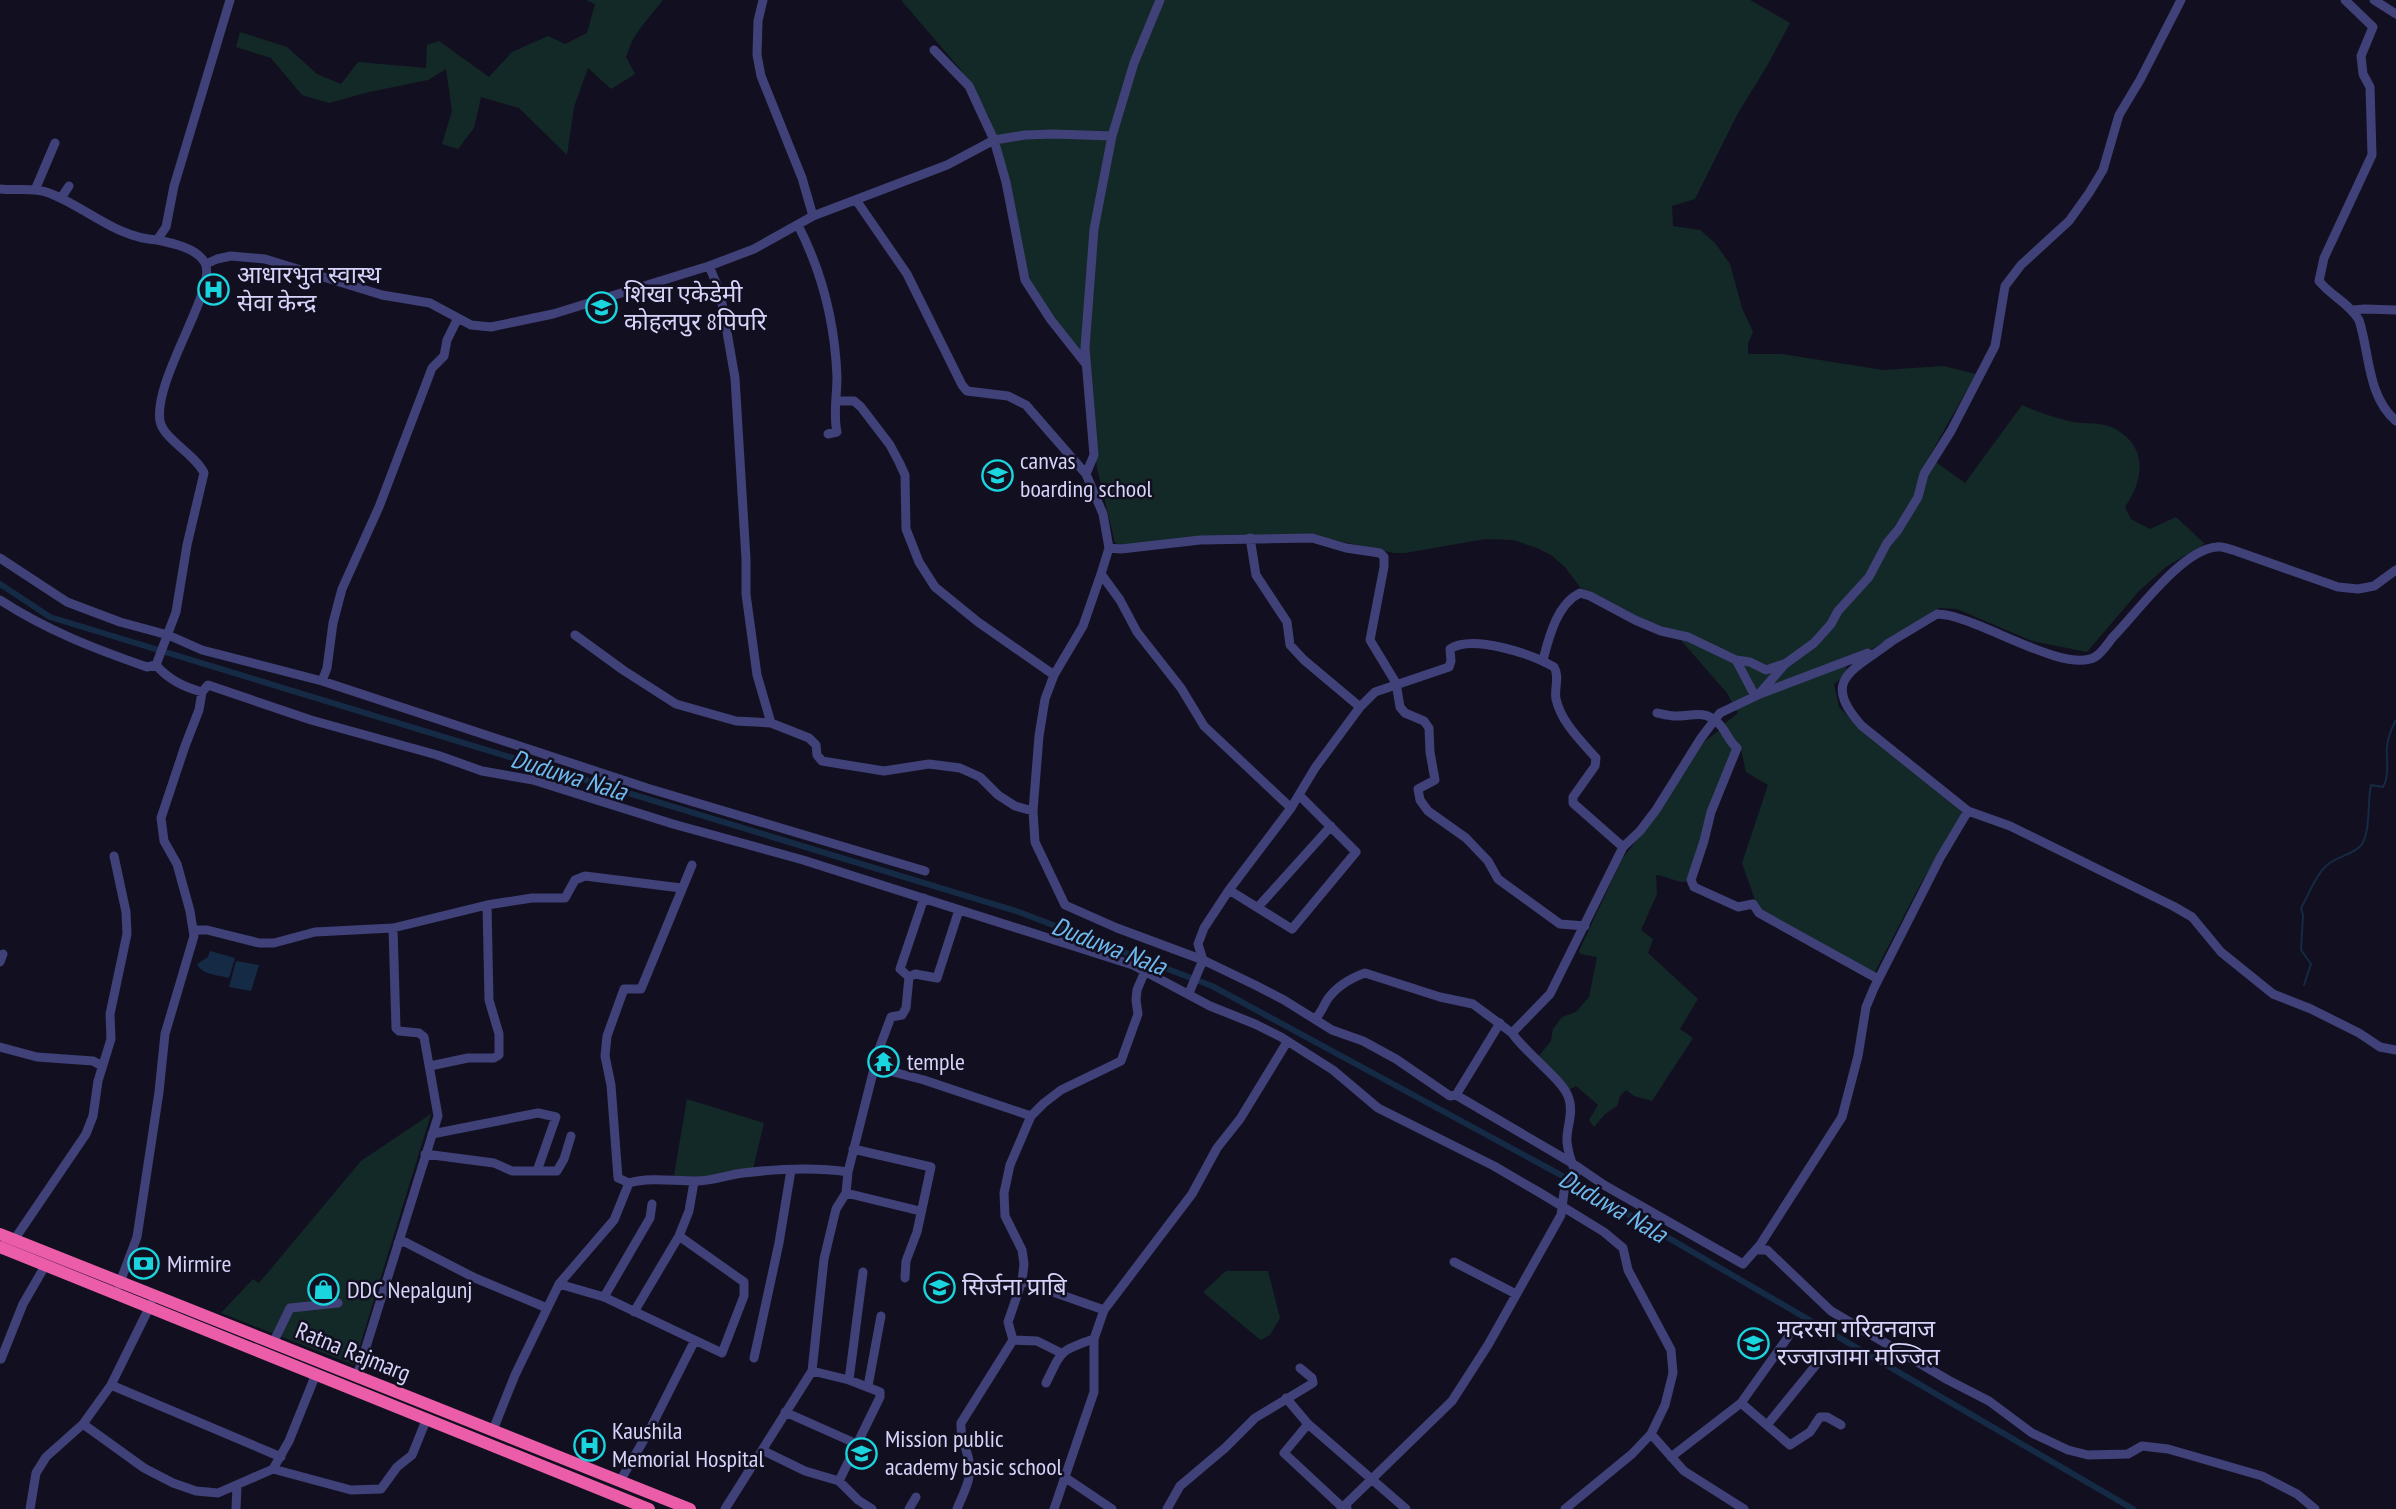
<svg xmlns="http://www.w3.org/2000/svg" width="2396" height="1509" font-family="'PT Sans Narrow','Noto Sans Devanagari',sans-serif">
<rect width="100%" height="100%" fill="#121020"/>
<path fill="#132927" d="M 586,0 L 663,0 L 641,27 L 632,41 L 626,57 L 635,74 L 611,89 L 588,68 L 574,107 L 567,155 L 519,108 L 481,97 L 474,128 L 458,149 L 442,144 L 452,111 L 446,69 L 428,80 L 369,92 L 329,103 L 302,95 L 271,58 L 236,47 L 240,32 L 287,47 L 317,74 L 341,84 L 358,62 L 426,68 L 427,45 L 439,41 L 489,77 L 512,52 L 548,36 L 565,44 L 587,33 L 595,4 Z
M 901,0 L 1750,0 L 1790,23 L 1767,66 L 1738,113 L 1695,199 L 1672,206 L 1673,226 L 1700,230 L 1715,243 L 1730,264 L 1742,308 L 1753,332 L 1748,343 L 1748,354 L 1782,354 L 1883,370 L 1943,366 L 1976,374 L 1929,457 L 1965,483 L 2022,405 C 2038,412 2056,418 2073,422 C 2085,424 2100,422 2111,427 C 2148,444 2145,478 2125,507 L 2131,519 L 2150,529 L 2176,517 L 2205,544 L 2167,566 L 2139,591 L 2087,652 L 2032,641 L 1957,609 L 1939,608 L 1893,638 L 1846,662 L 1847,675 L 1834,684 L 1839,707 L 1854,723 L 1964,814 L 1921,883 L 1874,974 L 1759,911 L 1742,863 L 1768,785 L 1746,772 L 1741,750 L 1724,724 L 1738,713 L 1727,693 L 1672,630 L 1633,615 L 1580,587 L 1565,567 L 1551,555 L 1537,548 L 1513,540 L 1485,539 L 1405,553 L 1394,553 L 1316,536 L 1123,546 L 1115,543 L 1097,468 L 1083,357 L 1026,277 L 1008,174 L 989,117 L 960,69 Z
M 1721,729 L 1733,747 L 1688,879 L 1685,882 C 1675,882 1667,876 1656,875 L 1657,894 L 1641,930 L 1653,939 L 1648,953 L 1698,999 L 1680,1029 L 1693,1038 L 1652,1101 L 1634,1096 L 1626,1090 L 1620,1096 L 1617,1106 L 1605,1114 L 1594,1127 L 1589,1120 L 1598,1105 L 1576,1086 L 1569,1090 L 1537,1058 L 1551,1041 L 1553,1029 L 1562,1017 L 1576,1012 L 1589,997 L 1597,957 L 1580,954 L 1579,951 L 1622,859 L 1644,831 L 1705,741 Z
M 687,1099 L 764,1123 L 753,1169 L 689,1180 L 674,1175 Z
M 431,1114 L 354,1365 L 221,1313 L 253,1279 L 259,1283 L 361,1161 Z
M 1226,1271 L 1268,1271 L 1280,1318 L 1270,1335 L 1261,1340 L 1258,1338 L 1203,1292 Z"/>
<path fill="#152a44" d="M 210,951 L 235,958 L 229,978 C 218,975 202,975 197,964 L 208,957 Z
M 236,961 L 259,965 L 251,991 L 229,987 Z"/>
<g fill="none" stroke-linecap="round" stroke-linejoin="round">
<path stroke="#152a44" stroke-width="2" d="M 2304,985 L 2311,964 L 2301,950 L 2303,915 L 2301,908 C 2309,895 2314,877 2326,866 C 2336,856 2356,854 2362,844 C 2371,828 2367,803 2371,785 L 2383,787 C 2390,775 2386,761 2387,747 C 2388,737 2391,729 2396,720"/>
<path stroke="#152a44" stroke-width="6" d="M 0,584 L 50,617 L 1019,912 L 1212,986 L 1559,1174 L 2133,1509"/>
<path stroke="#404179" stroke-width="9" d="M 763,0 L 758,21 L 757,55 L 761,76 L 802,178 L 813,216
M 2345,0 L 2373,27 L 2361,56 L 2363,74 L 2370,87 L 2372,155 L 2324,258 L 2319,281 C 2331,296 2349,303 2359,320 C 2370,354 2367,396 2396,421
M 2374,0 L 2396,14
M 934,50 L 969,86 L 994,140 L 1006,182 L 1025,280 L 1051,320 L 1085,363
M 0,189 C 16,191 33,187 49,193 C 86,207 116,238 157,240
M 35,190 L 55,143
M 61,198 L 69,186
M 856,200 L 907,274 L 962,385 L 967,391 L 1008,396 L 1026,405 L 1086,474 L 1103,514 L 1109,548 L 1101,574 L 1083,626 L 1054,675 L 1045,699 L 1039,736 L 1033,811 L 1035,842 L 1065,905 L 1117,928 L 1203,960 L 1255,985 L 1284,1000 L 1332,1030 L 1363,1041 L 1396,1059 L 1450,1096 L 1456,1095 L 1572,1163 L 1604,1185 L 1743,1264 L 1760,1245 L 1842,1117 L 1858,1056 L 1866,1007 L 1874,988 L 1940,858 L 1968,811 L 1862,726 C 1820,680 1852,671 1891,642
M 798,225 C 822,272 835,324 837,377 C 837,395 833,415 837,432 L 828,434
M 206,264 L 217,259 L 231,256 L 265,259 L 382,295 L 430,303 L 471,325 L 491,327 L 553,314 L 709,266 L 754,249 L 813,216 L 947,165 L 994,140 L 1025,135 L 1054,134 L 1112,136
M 709,266 L 720,292 L 735,378 L 746,559 L 746,594 L 757,675 L 771,723
M 2353,310 L 2365,309 L 2396,310
M 838,401 L 854,401 L 861,407 L 890,445 L 899,462 L 905,475 L 906,529 L 919,562 L 935,587 L 978,622 L 1054,675
M 1086,474 L 1094,455 L 1085,348 L 1094,229 L 1112,136 L 1134,63 L 1160,0
M 1250,538 L 1256,575 L 1287,622 L 1290,645 L 1304,660 L 1360,707
M 1109,548 L 1121,549 L 1200,540 L 1312,538 L 1346,548 L 1380,553 L 1384,557 L 1384,567 L 1370,640 L 1396,683 L 1400,707 L 1405,713 L 1424,721 L 1429,728 L 1430,752 L 1435,780 L 1418,789 L 1420,800 L 1428,811 L 1466,838 L 1488,861 L 1498,879 L 1560,924 L 1585,926
M 0,558 L 67,602 L 120,622 L 168,635 L 202,650 L 322,681 L 647,788 L 925,871
M 1101,574 L 1120,600 L 1137,632 L 1181,688 L 1204,726 L 1291,808
M 0,600 C 46,630 95,649 147,667 L 156,665
M 575,635 L 623,670 L 676,704 L 736,721 L 771,723 L 809,738 L 816,745 L 817,755 L 822,761 L 884,771 L 929,764 L 960,768 L 980,777 L 998,795 L 1015,806 L 1033,811
M 1887,644 L 1937,614 C 1975,614 2063,675 2095,657 C 2102,653 2108,643 2113,637 C 2136,614 2182,549 2217,547 C 2222,546 2228,549 2233,550 L 2338,587 L 2358,589 L 2374,586 L 2396,570
M 1543,660 C 1549,637 1557,604 1580,593 L 1590,596 L 1635,620 L 1661,631 L 1688,637 L 1736,660 L 1755,696
M 1736,660 L 1750,662 L 1766,670 L 1784,664
M 156,665 L 176,612 L 187,545 L 204,473 C 195,454 163,439 160,421 C 153,379 218,288 205,263 C 197,248 172,243 157,240 L 166,227 L 174,186 L 230,0
M 156,665 C 169,680 184,687 202,692
M 322,681 L 327,668 L 333,623 L 342,589 L 379,507 L 432,368 L 444,356 L 447,340 L 458,318
M 1760,693 L 1785,664 L 1814,643 L 1831,624 L 1838,611 L 1869,577 L 1887,543 L 1898,530 L 1918,497 L 1924,474 L 1951,431 L 1995,346 L 2005,286 L 2021,265 L 2069,221 L 2089,193 L 2103,170 L 2119,115 L 2140,80 L 2181,0
M 1657,713 C 1662,714 1668,716 1674,716 C 1690,717 1703,709 1717,722 C 1726,729 1727,740 1737,748 L 1711,812 L 1704,841 L 1691,880 L 1694,887 L 1738,907 L 1753,904 L 1759,913 L 1878,979
M 1968,811 L 2010,826 L 2173,906 L 2192,917 L 2221,952 L 2273,994 L 2311,1009 L 2359,1033 L 2380,1047 L 2396,1050
M 1229,890 L 1292,929 L 1356,852 L 1299,795
M 487,905 L 532,898 L 565,898 L 575,880 L 585,876 L 681,888
M 1258,907 L 1331,826
M 193,930 L 207,930 L 259,943 L 274,943 L 315,932 L 393,928 L 487,905 L 489,1000 L 499,1034 L 499,1055 L 494,1058 L 468,1058 L 430,1066
M 0,962 L 3,954
M 909,977 L 900,969 L 924,898
M 1189,993 L 1203,960 L 1198,944 L 1204,928 L 1229,890 L 1291,808 L 1315,768 L 1360,707 L 1375,692 L 1449,667 L 1451,661 L 1450,649 C 1472,634 1532,654 1554,667 C 1560,677 1554,688 1556,699 C 1561,722 1581,741 1596,758 L 1595,766 L 1573,797 L 1573,803 L 1623,847
M 1315,1019 C 1321,1013 1323,1007 1327,1000 C 1336,987 1351,978 1365,973 L 1440,997 L 1473,1004 L 1512,1033
M 0,1047 L 37,1057 L 93,1061 L 102,1066
M 874,1067 L 924,1080 L 1031,1116
M 1456,1095 L 1500,1023
M 432,1134 L 538,1113 L 556,1117 L 537,1171
M 853,1149 L 931,1167 L 917,1232 L 906,1261 L 905,1278
M 425,1154 L 494,1163 L 512,1171 L 557,1171 L 564,1159 L 571,1136
M 629,1183 L 618,1178 L 611,1085 L 605,1056 L 607,1036 L 624,989 L 641,989 L 692,865
M 846,1193 L 920,1211
M 679,1236 L 744,1282 L 744,1296 L 722,1353 L 604,1297 L 559,1284 L 614,1220 L 629,1183 C 650,1177 673,1181 694,1181 C 710,1182 727,1175 743,1173 C 777,1169 814,1167 848,1172
M 14,1240 L 86,1134 L 93,1116 L 98,1081 L 111,1039 L 110,1014 L 127,934 L 126,912 L 114,856
M 398,1243 L 405,1242 L 475,1278 L 547,1308
M 1756,1250 L 1767,1250 L 1831,1311 L 1948,1380 L 1989,1401 L 2032,1433 L 2068,1450 L 2088,1455 L 2128,1454 L 2142,1446 L 2168,1449 L 2262,1476 L 2297,1494 L 2315,1509
M 1454,1262 L 1516,1294
M 1022,1281 L 1104,1310
M 119,1285 L 137,1237 L 159,1092 L 165,1034 L 194,936 L 190,911 L 177,864 L 164,841 L 161,818 L 185,746 L 199,710 L 202,692 L 208,685 L 311,720 L 437,755 L 482,771 L 533,780 L 673,824 L 803,860 L 1133,965 L 1210,1006 L 1255,1024 L 1281,1037 L 1333,1070 L 1378,1108 L 1494,1166 L 1542,1194 L 1604,1232 L 1623,1248 L 1628,1270 L 1671,1350 L 1673,1373 L 1665,1405 L 1651,1434 L 1632,1454 L 1565,1509
M 604,1297 L 650,1218 L 652,1204
M 634,1312 L 679,1236 L 689,1211 L 694,1182
M 1013,1340 L 1037,1341 L 1061,1353
M 273,1343 L 290,1308 L 338,1303
M 754,1358 L 779,1243 L 791,1170
M 1,1359 L 23,1304 L 45,1266
M 812,1371 L 849,1380 L 880,1392 L 880,1397 L 839,1481
M 357,1376 L 438,1116 L 424,1037 L 419,1033 L 399,1031 L 396,1028 L 393,928
M 849,1380 L 863,1272
M 1046,1383 C 1062,1351 1058,1351 1094,1339
M 111,1385 L 281,1457
M 868,1386 L 881,1316
M 1286,1398 L 1308,1424
M 1741,1403 L 1788,1337
M 785,1412 L 857,1444
M 83,1424 L 144,1468 L 173,1483 L 196,1491 L 218,1493 L 273,1469 L 351,1490 L 381,1489 L 397,1467 L 412,1455 L 427,1418
M 1767,1425 L 1820,1360
M 493,1430 L 515,1375 L 559,1284
M 1651,1434 L 1684,1471 L 1744,1509
M 762,1450 L 805,1471 L 839,1481 L 858,1500 L 872,1509
M 1671,1457 L 1741,1403 L 1790,1445 L 1810,1432 L 1820,1417 L 1827,1417 L 1841,1425
M 273,1469 L 289,1441 L 316,1374
M 1066,1478 L 1112,1509
M 620,1481 L 649,1431 L 694,1342
M 1347,1508 L 1341,1506 L 1284,1453 L 1308,1424 L 1406,1509
M 30,1509 L 36,1473 L 46,1457 L 83,1424 L 111,1385 L 151,1304
M 236,1509 L 237,1486
M 725,1509 L 812,1371 L 824,1259 L 836,1209 L 846,1193 L 848,1172 L 879,1049 L 891,1017 L 902,1015 L 906,1008 L 909,977 L 915,974 L 937,978 L 959,910
M 909,1509 L 916,1497
M 957,1509 C 963,1494 973,1477 969,1461 C 966,1446 960,1438 961,1423 L 1013,1340 L 1008,1322 L 1022,1281 L 1024,1264 L 1022,1250 L 1005,1216 L 1004,1193 L 1010,1165 L 1031,1116 L 1044,1103 L 1061,1090 L 1121,1061 L 1138,1014 L 1136,1000 L 1137,990 L 1145,971
M 1054,1509 L 1094,1392 L 1094,1339 L 1104,1310 L 1192,1194 L 1217,1148 L 1240,1119 L 1287,1042
M 1167,1509 L 1180,1486 L 1225,1448 L 1255,1418 L 1313,1383 L 1312,1378 L 1300,1368
M 1341,1509 L 1452,1401 L 1488,1345 L 1561,1215 L 1564,1192 L 1576,1174 C 1572,1164 1568,1153 1567,1142 C 1566,1128 1574,1113 1569,1099 C 1564,1080 1526,1054 1512,1033 L 1550,994 L 1623,847 L 1640,831 L 1656,810 L 1701,738 L 1720,713 L 1760,694 L 1868,653"/>
<path stroke="#eb5da8" stroke-width="12" d="M 0,1234 L 690,1509
M 0,1247 L 649,1509"/>
</g>
<defs>
<symbol id="hospital-ring" viewBox="-11 -11 22 22"><circle r="9.5" fill="#121020" stroke="#1bd5de" stroke-width="1.5"/><path d="M-5-5h3v3.5h4V-5h3V5h-3V1.5h-4V5h-3Z" fill="#1bd5de"/></symbol>
<symbol id="school-ring" viewBox="-11 -11 22 22"><circle r="9.5" fill="#121020" stroke="#1bd5de" stroke-width="1.5"/><path d="M0-5L7-2L0 1L-7-2ZM-4 1L0 2.5L4 1V4Q0 6-4 4Z" fill="#1bd5de"/></symbol>
<symbol id="temple-ring" viewBox="-11 -11 22 22"><circle r="9.5" fill="#121020" stroke="#1bd5de" stroke-width="1.5"/><path d="M0-6L5-2H3V0L6.5 2.5H4V6H1.5V3h-3V6H-4V2.5H-6.5L-3 0V-2H-5Z" fill="#1bd5de"/></symbol>
<symbol id="bank-ring" viewBox="-11 -11 22 22"><circle r="9.5" fill="#121020" stroke="#1bd5de" stroke-width="1.5"/><path d="M-6-4H6V4H-6ZM0-2.3a2.3 2.3 0 1 0 0 4.6a2.3 2.3 0 1 0 0-4.6Z" fill="#1bd5de"/></symbol>
<symbol id="shop-ring" viewBox="-11 -11 22 22"><circle r="9.5" fill="#121020" stroke="#1bd5de" stroke-width="1.5"/><path d="M-5-2.5h2.3a2.7 3.5 0 0 1 5.4 0H5L5.5 6h-11ZM-1.5-2.5h3a1.5 2.3 0 0 0-3 0Z" fill="#1bd5de"/></symbol>
</defs>
<g fill-rule="evenodd">
<use href="#hospital-ring" x="196" y="272" width="35" height="35"/>
<use href="#school-ring" x="584" y="290" width="35" height="35"/>
<use href="#school-ring" x="980" y="458" width="35" height="35"/>
<use href="#temple-ring" x="866" y="1044" width="35" height="35"/>
<use href="#bank-ring" x="126" y="1246" width="35" height="35"/>
<use href="#school-ring" x="922" y="1270" width="35" height="35"/>
<use href="#shop-ring" x="306" y="1272" width="35" height="35"/>
<use href="#school-ring" x="1736" y="1326" width="35" height="35"/>
<use href="#hospital-ring" x="572" y="1428" width="35" height="35"/>
<use href="#school-ring" x="844" y="1436" width="35" height="35"/>
</g>
<g text-anchor="middle" stroke-width="5" stroke-linejoin="round" paint-order="stroke">
<g font-size="24" fill="#d6d4fa" stroke="#121020" text-anchor="start">
<text x="237" y="283">आधारभुत स्वास्थ<tspan x="237" dy="28">सेवा केन्द्र</tspan></text>
<text x="624" y="302">शिखा एकेडेमी<tspan x="624" dy="28">कोहलपुर 8पिपरि</tspan></text>
<text x="1020" y="469">canvas<tspan x="1020" dy="28">boarding school</tspan></text>
<text x="907" y="1070">temple</text>
<text x="167" y="1272">Mirmire</text>
<text x="962" y="1295">सिर्जना प्राबि</text>
<text x="347" y="1298">DDC Nepalgunj</text>
<text x="1777" y="1337">मदरसा गरिवनवाज<tspan x="1777" dy="28">रज्जाजामा मज्जित</tspan></text>
<text x="612" y="1439">Kaushila<tspan x="612" dy="28">Memorial Hospital</tspan></text>
<text x="885" y="1447">Mission public<tspan x="885" dy="28">academy basic school</tspan></text>
</g>
<g font-size="24" fill="#d6d4fa" stroke="#121020">
<text transform="translate(353 1352) rotate(22)" y="8">Ratna Rajmarg</text>
</g>
<g font-size="26" font-style="italic" fill="#6eb9ed" stroke="#121020">
<text transform="translate(569 775) rotate(17)" y="9">Duduwa Nala</text>
<text transform="translate(1109 946) rotate(21)" y="9">Duduwa Nala</text>
<text transform="translate(1613 1206) rotate(30)" y="9">Duduwa Nala</text>
</g>
</g>
</svg>
